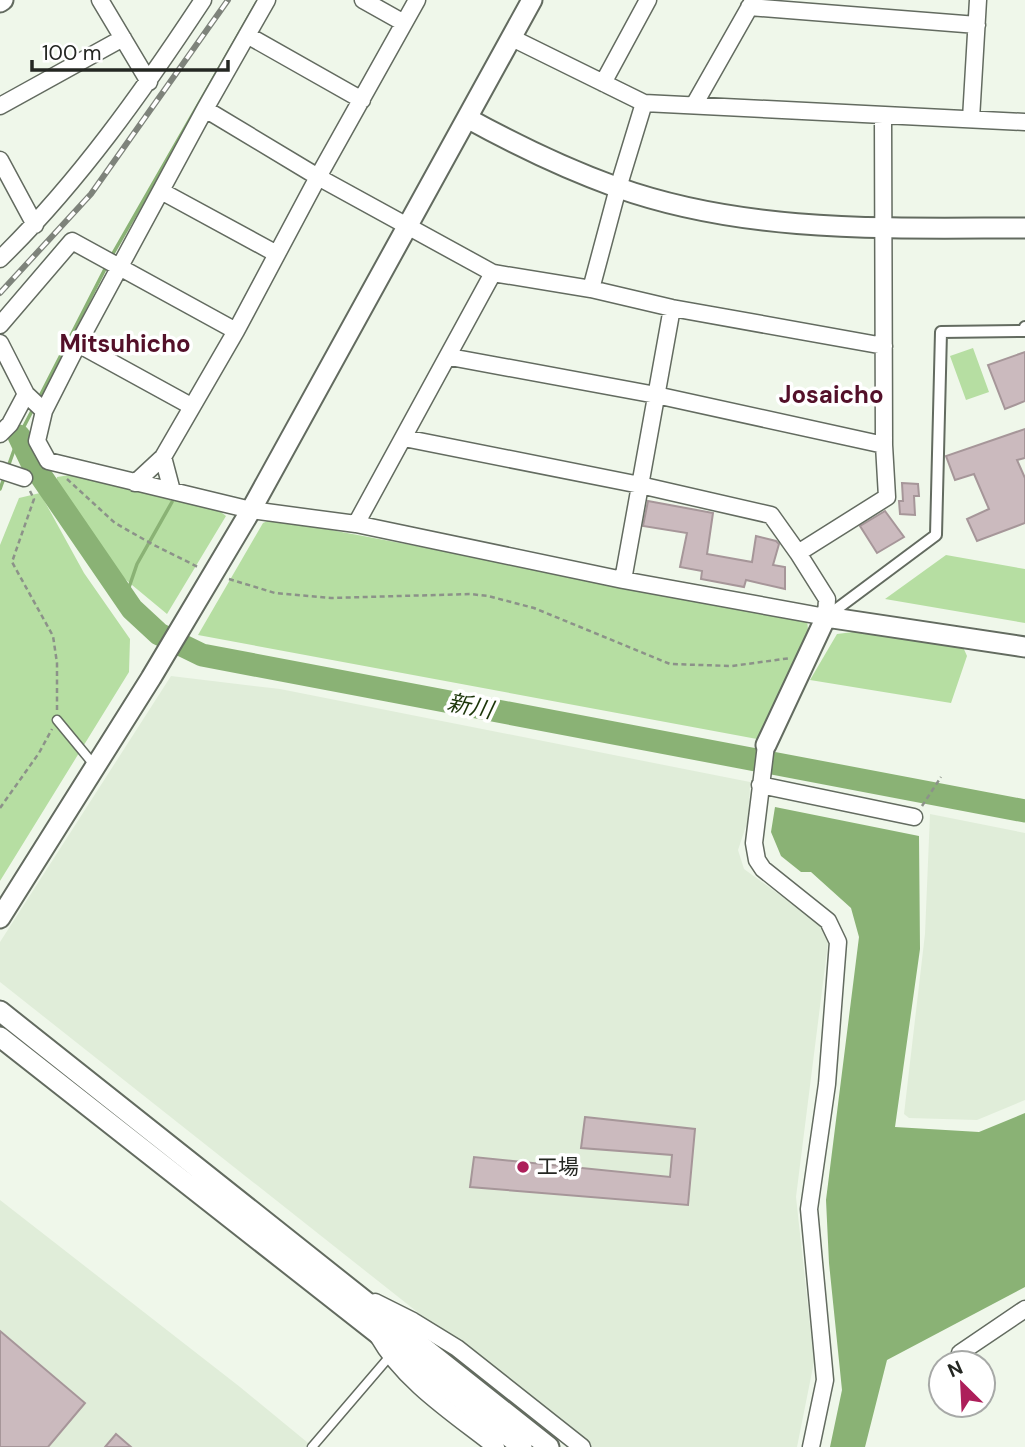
<svg xmlns="http://www.w3.org/2000/svg" width="1025" height="1447" font-family="'DM Sans','Noto Sans JP',sans-serif">
<rect width="100%" height="100%" fill="#eff7ea"/>
<path fill="#e0edd9" d="M 171,676 L 280,689 L 750,782 L 749,817 L 738,850 L 744,869 L 820,924 L 828,943 L 796,1197 L 814,1362 L 797,1447 L 588,1447 L 0,982 L 0,942 Z
M 930,814 L 1025,833 L 1025,1100 L 977,1120 L 909,1118 L 904,1114 L 925,934 Z
M 0,1200 L 240,1387 L 313,1447 L 0,1447 Z"/>
<path fill="#b6dea2" d="M 973,348 L 989,392 L 966,400 L 950,356 Z
M 70,475 L 217,509 L 226,516 L 167,614 L 120,575 L 82,528 L 56,486 L 57,477 Z
M 40,493 L 84,573 L 130,639 L 129,672 L 0,881 L 0,545 L 19,498 Z
M 272,519 L 807,619 L 808,630 L 757,739 L 198,635 L 263,523 Z
M 946,555 L 1025,569 L 1025,623 L 885,599 Z
M 853,632 L 963,647 L 967,656 L 951,703 L 810,680 L 837,634 Z"/>
<path fill="#8ab275" d="M 775,807 L 919,836 L 920,949 L 895,1127 L 979,1132 L 1025,1113 L 1025,1287 L 887,1360 L 865,1447 L 830,1447 L 842,1390 L 829,1263 L 826,1200 L 859,937 L 851,908 L 811,872 L 801,872 L 781,856 L 771,832 Z"/>
<g fill="none" stroke-linecap="round" stroke-linejoin="round">
<path stroke="#8ab275" stroke-width="3.5" d="M 111,257 L 257,2
M 38,400 L 106,267
M 8,467 L 19,436 L 34,407
M 0,489 L 4,478
M 125,599 L 137,564 L 172,502"/>
<path stroke="#8ab275" stroke-width="23" d="M 19,436 L 32,463 L 132,609 L 159,634 L 202,655 L 1025,811"/>
</g>
<path fill="#cbbabe" stroke="#a69699" stroke-width="2" d="M 1025,352 L 1025,401 L 1005,409 L 988,365 Z
M 1025,429 L 1025,458 L 1017,460 L 1025,478 L 1025,523 L 977,541 L 967,519 L 989,509 L 974,474 L 955,480 L 946,456 Z
M 902,483 L 918,484 L 919,496 L 914,496 L 915,515 L 900,514 L 899,501 L 903,501 Z
M 648,501 L 713,513 L 707,554 L 752,562 L 756,536 L 776,541 L 779,544 L 773,565 L 785,567 L 785,589 L 746,580 L 744,587 L 701,579 L 702,571 L 680,567 L 687,533 L 643,526 Z
M 885,511 L 904,537 L 877,553 L 860,526 Z
M 585,1117 L 695,1129 L 688,1205 L 470,1187 L 474,1157 L 670,1177 L 672,1155 L 581,1148 Z
M 0,1331 L 85,1403 L 48,1447 L 0,1447 Z
M 116,1434 L 131,1447 L 105,1447 Z"/>
<g fill="none" stroke-linecap="round" stroke-linejoin="round">
<defs>
<path id="service" d="M 57,720 L 95,766
M 312,1447 L 390,1356"/>
<path id="pedestrian" d="M 826,617 L 936,535 L 941,332 L 1025,331 L 1025,327"/>
<path id="minor" d="M 100,0 L 149,82
M 267,0 L 205,109 L 78,344 L 44,411 L 37,441 L 48,461 L 251,510 L 356,524 L 623,580 L 826,617 L 827,599 L 798,553 L 771,515 L 640,485 L 404,438
M 363,0 L 404,23
M 749,7 L 977,25
M 247,35 L 362,100
M 512,38 L 644,103 L 1025,122
M 603,83 L 648,0
M 694,105 L 753,1
M 0,106 L 123,38
M 205,109 L 318,177 L 493,273 L 591,289 L 672,308 L 884,346
M 971,119 L 978,0
M 0,160 L 35,225
M 161,191 L 277,254
M 0,259 C 78,183 143,91 203,0
M 591,289 L 618,188 L 644,103
M 0,325 L 72,241 L 236,331
M 0,343 L 26,394 L 44,411
M 78,344 L 191,406
M 450,357 L 656,395 L 884,445
M 0,434 L 10,424 L 26,394
M 163,457 L 172,491
M 0,470 L 24,478
M 135,483 L 163,457 L 236,331 L 318,177 L 417,0
M 356,524 L 493,273
M 798,553 L 887,497 L 884,445 L 883,115
M 623,580 L 672,308
M 766,745 L 754,843 L 757,860 L 763,869 L 828,921 L 838,942 L 827,1084 L 809,1209 L 825,1380 L 811,1447
M 760,785 L 914,817
M 375,1302 L 413,1321 L 457,1348 L 582,1447
M 378,1336 C 404,1382 454,1414 496,1447
M 960,1353 L 1025,1309"/>
<path id="tertiary" d="M 0,2 L 3,0
M 467,118 C 516,145 563,168 616,187 C 747,234 888,228 1025,228
M 766,745 L 826,617 L 1025,647
M 0,918 L 151,678 L 251,510 L 532,0
M 0,1011 L 549,1447
M 0,1037 L 522,1447"/>
</defs>
<use href="#service" stroke="#636b60" stroke-width="11"/>
<use href="#pedestrian" stroke="#636b60" stroke-width="14"/>
<use href="#minor" stroke="#636b60" stroke-width="19"/>
<use href="#tertiary" stroke="#636b60" stroke-width="23"/>
<path stroke="#8c9289" stroke-width="2.5" stroke-dasharray="5 3.5" stroke-linecap="butt" d="M 67,479 L 115,523 L 152,544 L 200,568
M 30,491 L 34,499 L 12,562 L 53,636 L 57,663 L 57,710
M 229,579 L 275,593 L 331,598 L 470,594 L 488,596 L 534,608 L 670,664 L 732,666 L 791,658
M 922,806 L 941,777
M 0,808 L 39,753 L 52,729"/>
<use href="#service" stroke="#fff" stroke-width="8"/>
<use href="#pedestrian" stroke="#fff" stroke-width="10"/>
<use href="#minor" stroke="#fff" stroke-width="16"/>
<use href="#tertiary" stroke="#fff" stroke-width="19"/>
<defs>
<path id="rail" d="M 0,293 L 91,194 L 228,0"/>
</defs>
<use href="#rail" stroke="#7e837b" stroke-width="6"/>
<use href="#rail" stroke="#fff" stroke-width="3.5" stroke-dasharray="10" stroke-linecap="butt"/>
</g>
<circle fill="#ad1f5a" stroke="#fff" stroke-width="2.5" cx="523" cy="1167" r="7"/>
<g text-anchor="middle" stroke-width="7" stroke-linejoin="round" paint-order="stroke">
<g font-size="21" fill="#242722" stroke="#fff" text-anchor="start">
<text x="537" y="1174">工場</text>
</g>
<g font-size="23" font-style="italic" fill="#1b3509" stroke="#fff">
<text transform="translate(470 706) rotate(11)" y="8">新川</text>
</g>
<g font-size="24" font-weight="bold" fill="#531029" stroke="#fff">
<text x="125" y="352">Mitsuhicho</text>
<text x="831" y="403">Josaicho</text>
</g>
</g>
<g transform="translate(962 1384) rotate(336)"><circle r="33" fill="#ffffff" stroke="#a7a9a7" stroke-width="2"/>
<path d="M0-5L12 26L0 18L-12 26Z" fill="#ad1f5a"/>
<text y="-10" font-size="19" font-weight="bold" text-anchor="middle" fill="#242722">N</text>
</g>
<path d="M32 60v10h196v-10" fill="none" stroke="#242722" stroke-width="3.5"/>
<text x="42" y="60" font-size="21" fill="#242722" stroke="#ffffff" stroke-width="5" paint-order="stroke">100 m</text>
</svg>
